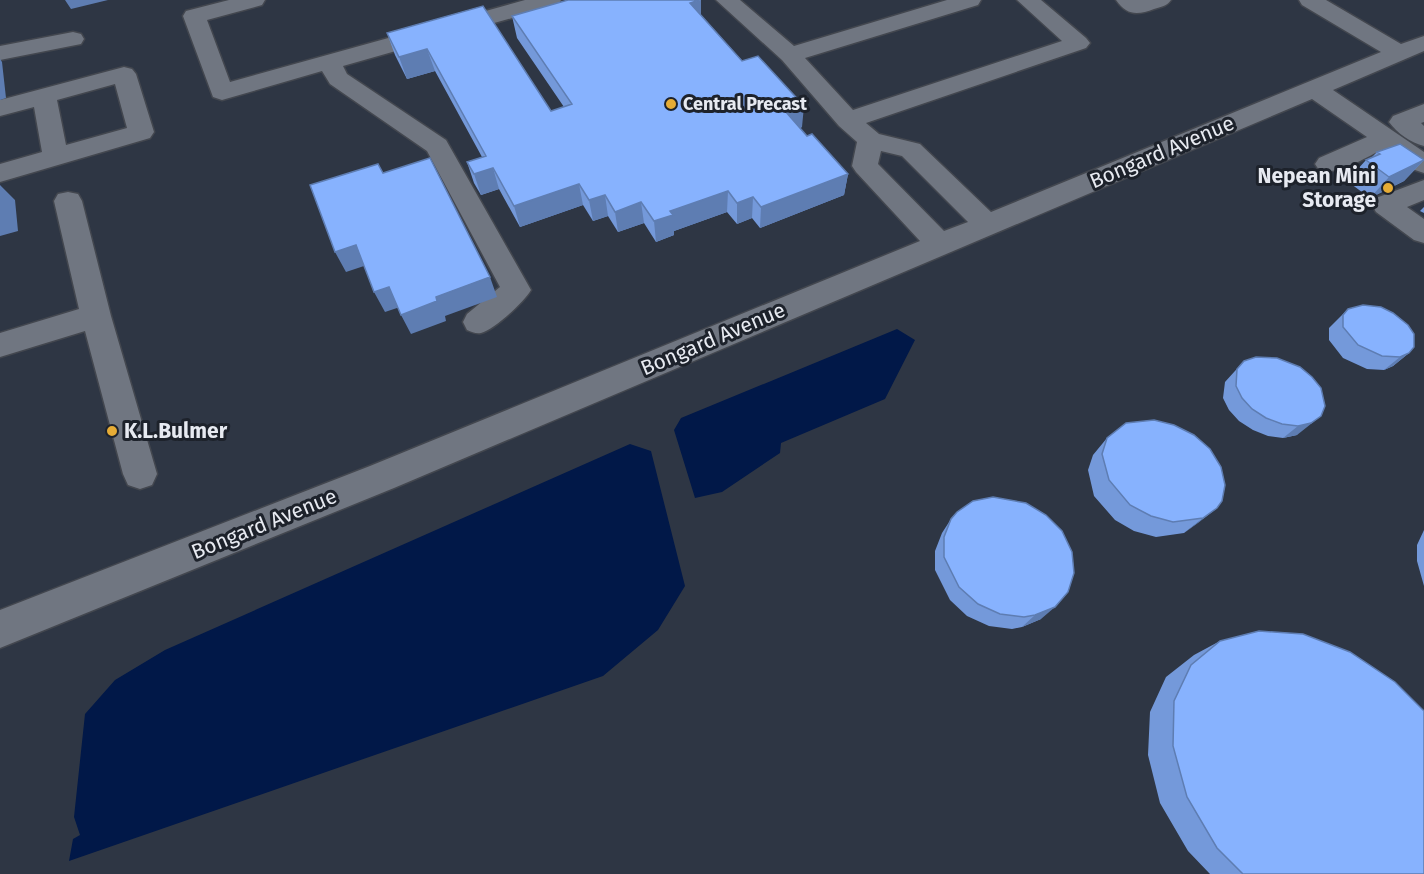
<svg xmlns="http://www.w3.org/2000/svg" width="1424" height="874" font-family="'Fira Sans',sans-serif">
<rect width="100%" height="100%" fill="#272c35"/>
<path fill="#2e3644" d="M 0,0 L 1424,0 L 1424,874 L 0,874 Z"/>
<path fill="#011848" d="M 897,329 L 915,340 L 885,399 L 781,443 L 780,453 L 722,492 L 695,498 L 674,430 L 681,418 Z
M 630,444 L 651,451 L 685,586 L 658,630 L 603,676 L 69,861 L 73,839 L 80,835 L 74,817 L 85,714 L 115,680 L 165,650 Z"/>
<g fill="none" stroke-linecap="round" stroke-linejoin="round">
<defs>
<path id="minor" d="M 229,0 L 265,0 L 262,5 L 207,20 L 230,82 L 525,0 L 561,0 L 558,5 L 343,66 L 347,74 L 446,140 L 531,290 C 524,302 494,330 481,333 C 476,334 472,332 467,330 L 463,322 L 467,314 L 500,287 L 427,151 L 330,84 L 322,71 L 222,100 L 213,97 L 183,16 L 186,11 Z
M 716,0 L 740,0 L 794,46 L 947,0 L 981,0 L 978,5 L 805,58 L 853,110 L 1062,41 L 1017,0 L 1041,0 L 1086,38 L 1090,43 L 1086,48 L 866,123 L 879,134 L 920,144 L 991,212 L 1381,52 L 1302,5 L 1299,0 L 1326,0 L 1401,44 L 1424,36 L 1424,51 L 1333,90 L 1424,152 L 1424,173 L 1415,170 L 1384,149 C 1365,157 1339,176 1319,170 L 1315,164 L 1319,158 L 1367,137 L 1312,99 L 394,488 L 0,648 L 0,610 L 370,466 L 920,241 L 856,172 L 852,166 L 857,142 L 839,126 L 782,60 ZM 881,151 L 902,156 L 968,222 L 944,231 L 878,164 Z
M 1116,0 L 1171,0 C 1167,6 1161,7 1154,9 C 1138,15 1127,16 1116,0 Z
M 73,32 L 81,34 L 84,39 L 81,44 L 0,60 L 0,46 Z
M 124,67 L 132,69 L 136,74 L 154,132 L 150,138 L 0,182 L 0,164 L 42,152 L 34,107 L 0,116 L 0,100 ZM 115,84 L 127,128 L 66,145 L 57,100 Z
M 1424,104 L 1424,122 L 1421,123 L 1424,126 L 1424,146 C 1411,143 1397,133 1389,122 L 1393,116 Z
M 1424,180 L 1424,200 L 1407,207 L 1424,219 L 1424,243 L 1414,240 L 1376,212 L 1372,205 L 1376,198 Z
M 68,192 L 78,194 L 82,201 L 111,316 L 157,474 L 152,485 L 140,489 L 128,485 L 123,474 L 85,331 L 0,357 L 0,333 L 79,309 L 54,201 L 58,194 Z"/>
</defs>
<use href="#minor" stroke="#43474f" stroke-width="3"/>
<use href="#minor" fill="#707681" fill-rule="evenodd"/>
</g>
<path fill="#7499da" d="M 701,0 L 701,15 L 802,127 L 800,128 L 807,136 L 848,174 L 844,195 L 760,228 L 752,218 L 737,224 L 727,212 L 674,231 L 674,235 L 656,242 L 644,223 L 618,232 L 608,216 L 593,221 L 583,205 L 520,227 L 499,189 L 481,195 L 474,183 L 467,162 L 482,157 L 435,71 L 407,79 L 395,55 L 387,33 L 483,6 L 551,111 L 564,107 L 517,38 L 512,16 Z
M 1377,152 L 1424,160 L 1404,181 L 1370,198 L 1347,181 L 1366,160 L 1372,157 Z
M 1424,207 L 1424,213 L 1420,211 Z
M 1348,309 L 1409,353 L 1393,366 L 1384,370 L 1367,369 L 1343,358 L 1329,340 L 1329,328 Z
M 1244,361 L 1312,377 L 1297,435 L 1283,438 L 1268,436 L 1253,430 L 1239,421 L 1229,410 L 1223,398 L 1225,382 Z
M 1107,438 L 1217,508 L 1184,533 L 1156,537 L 1134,531 L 1115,520 L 1094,496 L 1088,470 L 1093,455 Z
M 951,519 L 1041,619 L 1022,627 L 1012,629 L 989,626 L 967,616 L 950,600 L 935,570 L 935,551 L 942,533 Z
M 1424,530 L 1424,586 L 1417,561 L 1417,545 Z
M 1220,641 L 1424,874 L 1210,874 L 1188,851 L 1160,803 L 1148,755 L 1150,712 L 1166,677 L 1194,655 Z"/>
<path fill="#5e7db2" d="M 65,0 L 108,0 L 71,9 Z
M 701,0 L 701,21 L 690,3 Z
M 427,49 L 435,71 L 407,79 L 399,57 Z
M 0,59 L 2,62 L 6,98 L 0,100 Z
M 804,106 L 802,127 L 784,134 L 786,112 Z
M 1424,160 L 1404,181 L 1370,198 L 1389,177 Z
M 493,168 L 499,189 L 481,195 L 474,174 Z
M 848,174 L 844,195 L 760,228 L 761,207 Z
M 579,184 L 583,205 L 520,227 L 514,206 Z
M 0,185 L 15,200 L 18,231 L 0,236 Z
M 728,191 L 727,212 L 674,231 L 674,235 L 656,242 L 654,221 L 670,211 Z
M 605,195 L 608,216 L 593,221 L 589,200 Z
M 753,197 L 752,218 L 737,224 L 737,203 Z
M 641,202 L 644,223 L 618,232 L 615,212 Z
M 356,245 L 367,265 L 346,272 L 335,252 Z
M 490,277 L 497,297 L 445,316 L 446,321 L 411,334 L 401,315 L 436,297 Z
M 389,287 L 400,307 L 385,312 L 374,292 Z
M 1409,353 L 1393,366 L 1384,370 L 1400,357 Z
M 1321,416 L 1297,435 L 1283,438 L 1298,426 Z
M 1217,508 L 1198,523 L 1184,533 L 1203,518 Z
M 1055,607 L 1041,619 L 1022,627 L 1035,615 Z"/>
<path fill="#87b2fe" stroke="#5e7db2" stroke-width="1.5" d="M 568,0 L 699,0 L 690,3 L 742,61 L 758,56 L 804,106 L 786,112 L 807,136 L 812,134 L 848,174 L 761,207 L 753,197 L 737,203 L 728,191 L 670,211 L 673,215 L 654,221 L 641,202 L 615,212 L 605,195 L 589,200 L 579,184 L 514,206 L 493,168 L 474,174 L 467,162 L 486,156 L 427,49 L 399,57 L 387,33 L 483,6 L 551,111 L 572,104 L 512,16 Z
M 1400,144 L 1424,160 L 1389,177 L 1366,160 L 1380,154 L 1377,152 Z
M 430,158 L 490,277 L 436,297 L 437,301 L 401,315 L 389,287 L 374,292 L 356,245 L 335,252 L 310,185 L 378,164 L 383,173 Z
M 1363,305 L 1381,307 L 1393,313 L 1408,325 L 1414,334 L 1414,347 L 1409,353 L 1400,357 L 1382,356 L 1358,345 L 1343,327 L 1343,315 L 1348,309 Z
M 1256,357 L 1277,358 L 1300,367 L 1312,377 L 1321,388 L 1325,406 L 1321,416 L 1311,423 L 1298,426 L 1282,424 L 1266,418 L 1252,409 L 1242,398 L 1236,386 L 1237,369 L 1244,361 Z
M 1154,420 L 1174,425 L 1194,435 L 1210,449 L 1221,467 L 1225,485 L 1222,501 L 1217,508 L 1203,518 L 1173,522 L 1151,516 L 1130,505 L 1109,480 L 1102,454 L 1107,438 L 1126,423 Z
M 993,497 L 1026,503 L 1046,515 L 1062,531 L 1072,552 L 1074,573 L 1068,592 L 1055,607 L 1035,615 L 1024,617 L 1000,614 L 978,604 L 959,587 L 944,557 L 944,537 L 951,519 L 957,512 L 973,501 Z
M 1259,631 L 1303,634 L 1350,652 L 1395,682 L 1424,711 L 1424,874 L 1243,874 L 1217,848 L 1187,797 L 1173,746 L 1174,701 L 1191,665 L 1220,641 Z"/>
<g fill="#e6ac36" stroke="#1d222b" stroke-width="2">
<circle cx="671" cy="104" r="6"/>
<circle cx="1388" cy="188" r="6"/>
<circle cx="112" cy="431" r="6"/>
</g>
<g text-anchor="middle" stroke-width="6" stroke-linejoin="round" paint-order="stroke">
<g font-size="18" font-weight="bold" fill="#e7eaf1" stroke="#1d222b" text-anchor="start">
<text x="683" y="110">Central Precast</text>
</g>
<g font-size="21" fill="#e7eaf1" stroke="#1d222b">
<text transform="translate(1162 152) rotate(-23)" y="7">Bongard Avenue</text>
<text transform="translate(713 339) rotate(-23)" y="7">Bongard Avenue</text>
<text transform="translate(264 524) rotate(-22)" y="7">Bongard Avenue</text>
</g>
<g font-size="21" font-weight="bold" fill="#e7eaf1" stroke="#1d222b" text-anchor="end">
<text x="1376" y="183">Nepean Mini<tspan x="1376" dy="24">Storage</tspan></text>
<text x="124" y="438" text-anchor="start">K.L.Bulmer</text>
</g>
</g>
</svg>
